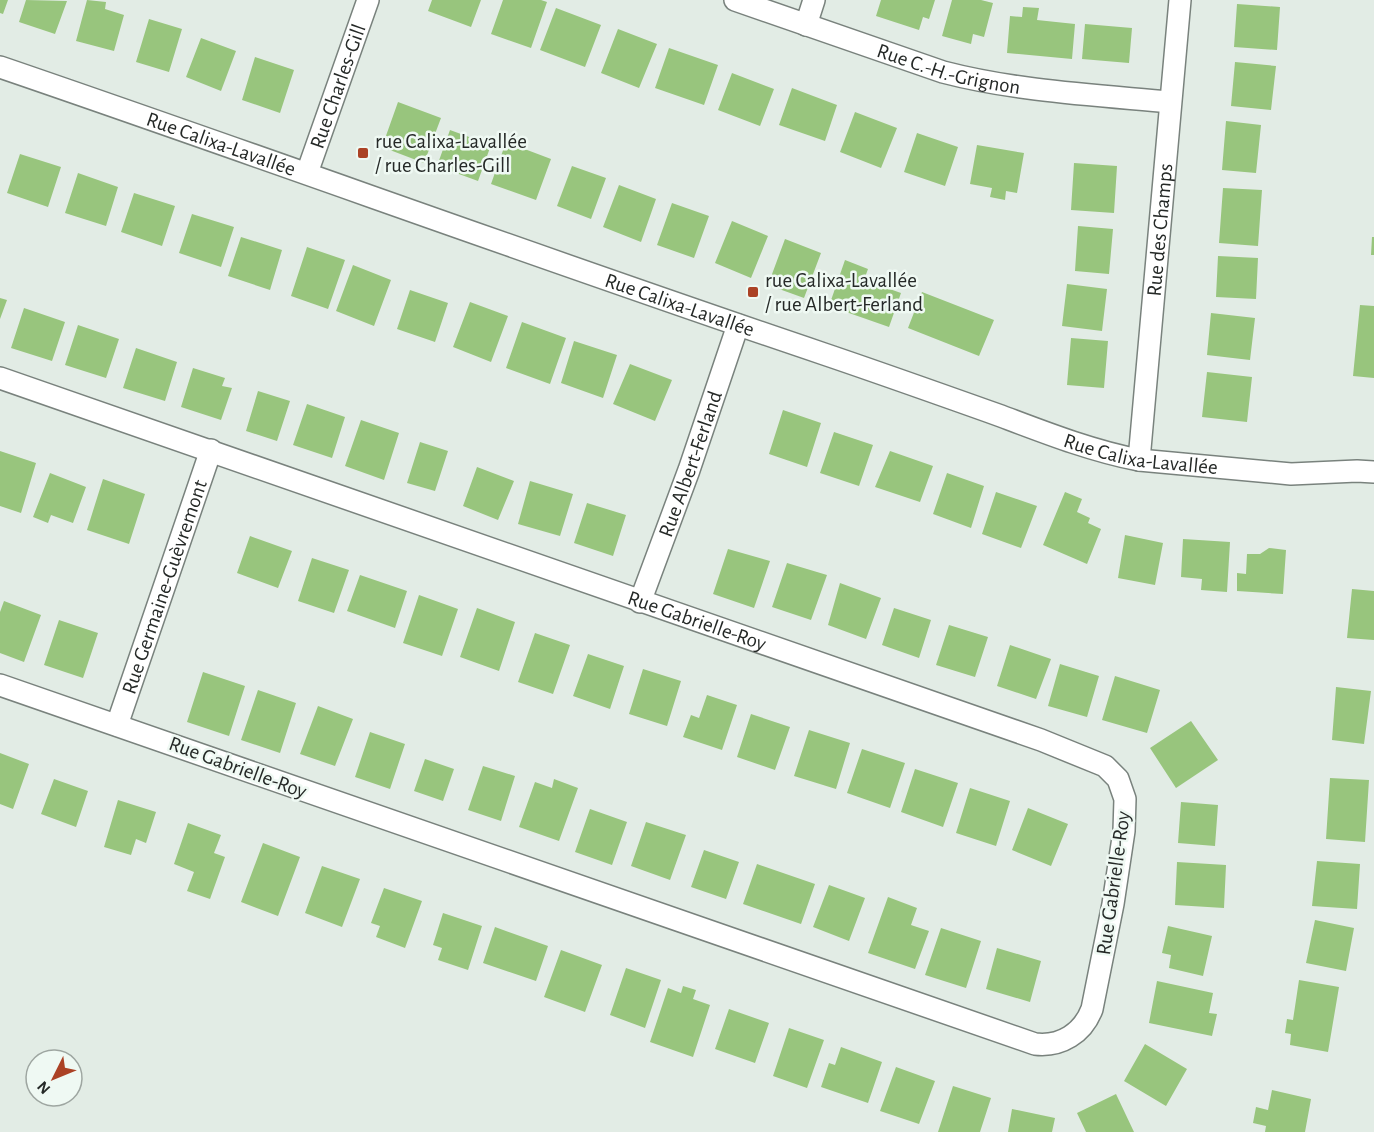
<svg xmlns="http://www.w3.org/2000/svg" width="1374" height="1132" font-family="'Alegreya Sans',sans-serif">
<rect width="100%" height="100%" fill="#e2ece5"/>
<path fill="#98c57d" d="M 0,0 L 8,0 L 3,14 L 0,13 Z
M 26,0 L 67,1 L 55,34 L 19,22 Z
M 87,0 L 106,2 L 105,9 L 124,15 L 114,51 L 76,41 Z
M 432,0 L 481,0 L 471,27 L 428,11 Z
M 503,0 L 541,0 L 547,2 L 531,48 L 491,34 Z
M 881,0 L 935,0 L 929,19 L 923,17 L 919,30 L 876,16 Z
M 952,0 L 981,0 L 993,3 L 984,37 L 973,34 L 971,44 L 942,36 Z
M 1237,4 L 1280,7 L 1277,50 L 1234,47 Z
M 1023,7 L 1039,8 L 1037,20 L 1075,24 L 1072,59 L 1007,53 L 1010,16 L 1022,17 Z
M 556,8 L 601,25 L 585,67 L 540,50 Z
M 149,19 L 182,29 L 169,72 L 136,62 Z
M 1085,24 L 1132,28 L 1129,63 L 1082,59 Z
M 618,29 L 657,44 L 639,88 L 601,73 Z
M 201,38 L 236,51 L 221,91 L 186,77 Z
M 669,48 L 718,65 L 704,105 L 655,88 Z
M 255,57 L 294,70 L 280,113 L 242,100 Z
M 1235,62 L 1276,66 L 1271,110 L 1231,106 Z
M 732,73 L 774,89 L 760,126 L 718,110 Z
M 792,88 L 837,105 L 825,141 L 779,125 Z
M 398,102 L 441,118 L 424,163 L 382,147 Z
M 855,112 L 897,128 L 881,168 L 840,152 Z
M 1226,121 L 1261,125 L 1256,173 L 1222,170 Z
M 450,130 L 491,145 L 478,181 L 437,166 Z
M 917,133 L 958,147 L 945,186 L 904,172 Z
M 506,142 L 551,159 L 536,200 L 491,184 Z
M 977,145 L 1024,153 L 1017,193 L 1006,191 L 1005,200 L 990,197 L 992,188 L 970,184 Z
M 20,154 L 61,167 L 48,207 L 7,193 Z
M 1074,163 L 1117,166 L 1114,213 L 1071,210 Z
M 572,166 L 606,178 L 591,219 L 557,206 Z
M 78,173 L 118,187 L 106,226 L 65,213 Z
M 619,185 L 656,199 L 641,242 L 603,227 Z
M 1223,188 L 1262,190 L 1258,246 L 1219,243 Z
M 134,193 L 175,206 L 162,246 L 121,232 Z
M 672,203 L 709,216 L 694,258 L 657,245 Z
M 192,214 L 234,227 L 221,267 L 179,253 Z
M 732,221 L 768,236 L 751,278 L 715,263 Z
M 1078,226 L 1113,229 L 1109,274 L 1075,271 Z
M 241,237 L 282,250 L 270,290 L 228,276 Z
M 1372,237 L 1374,237 L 1374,255 L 1371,255 Z
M 785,239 L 821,253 L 804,298 L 768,285 Z
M 307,247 L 345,260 L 328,309 L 291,296 Z
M 1218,256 L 1258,258 L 1256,299 L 1216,297 Z
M 845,260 L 868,269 L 864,280 L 901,293 L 889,327 L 829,306 Z
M 353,265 L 391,280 L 374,326 L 336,311 Z
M 1067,284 L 1107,289 L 1102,331 L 1062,326 Z
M 410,290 L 448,303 L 435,342 L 397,329 Z
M 922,292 L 994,320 L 979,356 L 908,328 Z
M 0,298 L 7,300 L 0,319 Z
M 470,302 L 508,316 L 491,362 L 453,347 Z
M 1360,305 L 1374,306 L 1374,378 L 1353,376 Z
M 24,308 L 65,322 L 52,361 L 11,348 Z
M 1211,313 L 1255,318 L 1250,360 L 1207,355 Z
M 522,322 L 566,338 L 550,384 L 506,368 Z
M 78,325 L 119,339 L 106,378 L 65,365 Z
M 1071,338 L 1108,341 L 1104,388 L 1067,385 Z
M 574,341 L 617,355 L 603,398 L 561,383 Z
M 136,348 L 177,362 L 165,401 L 123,388 Z
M 630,364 L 672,380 L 655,421 L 613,404 Z
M 193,368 L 225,378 L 222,386 L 232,388 L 221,420 L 181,407 Z
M 1207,372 L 1252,377 L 1247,422 L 1202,417 Z
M 258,391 L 290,401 L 277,441 L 246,431 Z
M 307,404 L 345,417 L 332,458 L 293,445 Z
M 783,410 L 821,423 L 807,467 L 769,454 Z
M 361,420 L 399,433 L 384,480 L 345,466 Z
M 834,432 L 873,445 L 859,486 L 820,473 Z
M 420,442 L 448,451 L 435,491 L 407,483 Z
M 0,451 L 36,463 L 21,513 L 0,506 Z
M 890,451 L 933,466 L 920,502 L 875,487 Z
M 477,467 L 514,481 L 498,520 L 463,506 Z
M 50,473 L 86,487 L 73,523 L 51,515 L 48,523 L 33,517 Z
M 947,473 L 984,486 L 971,528 L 933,514 Z
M 103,479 L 145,494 L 129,544 L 87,530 Z
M 530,481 L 573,494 L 560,536 L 518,524 Z
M 996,492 L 1037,506 L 1021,548 L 982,534 Z
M 1065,492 L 1082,499 L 1077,512 L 1090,518 L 1088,523 L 1101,529 L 1087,564 L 1043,545 Z
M 587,503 L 626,515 L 613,556 L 574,543 Z
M 1125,535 L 1163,543 L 1155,585 L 1118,578 Z
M 250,536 L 292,551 L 278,588 L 237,573 Z
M 1183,539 L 1230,542 L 1227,592 L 1201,590 L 1202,579 L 1181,577 Z
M 1269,548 L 1286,550 L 1283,594 L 1237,591 L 1237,573 L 1246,574 L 1247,554 L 1260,554 Z
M 728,549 L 770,561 L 754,608 L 713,594 Z
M 312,558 L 349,570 L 334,613 L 298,601 Z
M 787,563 L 827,575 L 811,620 L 772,607 Z
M 360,575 L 407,591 L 395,628 L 347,611 Z
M 840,583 L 881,598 L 866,639 L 828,625 Z
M 1352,589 L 1374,591 L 1374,640 L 1347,638 Z
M 419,595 L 458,609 L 442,656 L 403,643 Z
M 4,601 L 41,615 L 24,662 L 0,653 L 0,612 Z
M 477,608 L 515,622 L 499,671 L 460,657 Z
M 894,608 L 931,620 L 919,658 L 882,645 Z
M 59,620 L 98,633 L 83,678 L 44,665 Z
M 949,625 L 988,637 L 975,677 L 936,665 Z
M 535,633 L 570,645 L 553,694 L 518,682 Z
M 1010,645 L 1051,659 L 1036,699 L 997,686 Z
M 588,654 L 624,666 L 610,709 L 573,696 Z
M 1060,664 L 1099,676 L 1087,717 L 1048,706 Z
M 643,669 L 681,681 L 667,726 L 629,714 Z
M 203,672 L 245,686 L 229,736 L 187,722 Z
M 1115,676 L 1160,690 L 1147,733 L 1102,720 Z
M 1336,687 L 1371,691 L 1364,744 L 1332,740 Z
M 258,690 L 296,703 L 280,753 L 241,740 Z
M 707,695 L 737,705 L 722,750 L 683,737 L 691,715 L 699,718 Z
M 318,706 L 353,719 L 335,766 L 300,754 Z
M 751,714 L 790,727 L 775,770 L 737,757 Z
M 1191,721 L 1218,760 L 1176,788 L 1150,748 Z
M 809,730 L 850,743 L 836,789 L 794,776 Z
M 370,732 L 405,744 L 390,789 L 355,777 Z
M 862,749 L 905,763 L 890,808 L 847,793 Z
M 0,753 L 29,764 L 13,809 L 0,804 Z
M 425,759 L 454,769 L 443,801 L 414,791 Z
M 483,766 L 515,776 L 501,821 L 468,810 Z
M 915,769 L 958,783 L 943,827 L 901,812 Z
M 1330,778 L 1369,780 L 1365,842 L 1326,839 Z
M 54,779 L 88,791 L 76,827 L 41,814 Z
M 554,779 L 578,788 L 559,841 L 519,827 L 535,782 L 552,788 Z
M 970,788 L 1010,801 L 996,846 L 956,833 Z
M 118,800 L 156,812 L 146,843 L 136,839 L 131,855 L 104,847 Z
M 1181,802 L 1218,805 L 1215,846 L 1178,843 Z
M 1028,808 L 1068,824 L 1051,866 L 1012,850 Z
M 590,809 L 627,822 L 612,865 L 575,852 Z
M 646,822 L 686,835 L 670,880 L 631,866 Z
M 188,823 L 221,835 L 214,853 L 225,857 L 210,899 L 187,891 L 194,872 L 174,864 Z
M 263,843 L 300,857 L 278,916 L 241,902 Z
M 704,850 L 739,862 L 726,899 L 691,887 Z
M 1317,861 L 1360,864 L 1357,909 L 1312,906 Z
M 1177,862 L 1226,865 L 1224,908 L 1175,905 Z
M 757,864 L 815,884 L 801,924 L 743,904 Z
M 322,866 L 360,879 L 342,927 L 305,913 Z
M 829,885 L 865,898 L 849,941 L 813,927 Z
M 384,888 L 422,901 L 405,948 L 376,937 L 380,926 L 371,923 Z
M 888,897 L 917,908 L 911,925 L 929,931 L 915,969 L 868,953 Z
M 443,913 L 482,926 L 468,970 L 438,960 L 442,948 L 433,945 Z
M 1315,920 L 1354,928 L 1346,971 L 1306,963 Z
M 1168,926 L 1212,936 L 1203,976 L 1169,968 L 1171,955 L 1162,953 Z
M 495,927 L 548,946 L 536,981 L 483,963 Z
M 941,928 L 981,941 L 966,988 L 925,975 Z
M 997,948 L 1041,961 L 1030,1002 L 986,989 Z
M 561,950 L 602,965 L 585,1012 L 544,997 Z
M 626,968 L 661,980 L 645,1028 L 610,1015 Z
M 1299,980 L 1339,987 L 1328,1052 L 1290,1045 L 1291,1034 L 1285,1033 L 1287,1019 L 1293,1020 Z
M 1157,981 L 1213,993 L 1209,1013 L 1217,1014 L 1212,1036 L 1149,1023 Z
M 683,986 L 696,990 L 693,999 L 710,1005 L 693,1057 L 650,1042 L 668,988 L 681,993 Z
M 729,1009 L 769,1023 L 755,1063 L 715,1049 Z
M 789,1028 L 824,1040 L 807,1088 L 773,1076 Z
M 1145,1044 L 1187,1069 L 1166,1106 L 1124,1081 Z
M 841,1047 L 882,1062 L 868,1103 L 821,1087 L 829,1063 L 835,1065 Z
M 896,1067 L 935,1081 L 919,1124 L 880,1111 Z
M 953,1086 L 991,1098 L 980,1132 L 938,1132 Z
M 1272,1090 L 1311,1099 L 1305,1132 L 1265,1132 L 1266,1126 L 1253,1123 L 1256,1107 L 1268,1110 Z
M 1116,1094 L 1134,1132 L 1086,1132 L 1077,1113 Z
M 1012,1109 L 1055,1118 L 1052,1132 L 1008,1132 Z"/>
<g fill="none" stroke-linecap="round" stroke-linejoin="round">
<defs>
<g id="minor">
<path id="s1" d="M 735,0 L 943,72 C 1016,91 1094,95 1170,102"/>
<path d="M 806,25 L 814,0"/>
<path id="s2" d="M 0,67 C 275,161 548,261 824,354 C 883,374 942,395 1001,416 C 1046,433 1092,451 1139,460 L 1291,474 L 1357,471 L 1374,472"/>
<path id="s3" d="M 307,173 L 368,0"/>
<path id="s4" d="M 0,378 L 1041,740 L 1105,766 L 1118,779 L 1125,799 L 1124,831 L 1113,904 L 1092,1009 C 1083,1033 1061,1047 1035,1044 L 0,685"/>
<path id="s5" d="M 1139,460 L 1180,0"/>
<path id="s6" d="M 640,602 L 689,470 L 738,325"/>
<path id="s7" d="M 117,725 L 211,450"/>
</g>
</defs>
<use href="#minor" stroke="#79827d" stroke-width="24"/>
<use href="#minor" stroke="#fff" stroke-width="21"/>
</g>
<g fill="#ab4225" stroke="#eff9f3" stroke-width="2">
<rect x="357" y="147" width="12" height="12" rx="3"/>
<rect x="747" y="286" width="12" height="12" rx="3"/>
</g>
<g text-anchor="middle" stroke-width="5" stroke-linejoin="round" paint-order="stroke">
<g font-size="21" fill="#252927" stroke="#eff9f3">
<text dy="7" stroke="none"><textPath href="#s1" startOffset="225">Rue C.-H.-Grignon</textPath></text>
<text dy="7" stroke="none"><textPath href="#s3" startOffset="92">Rue Charles-Gill</textPath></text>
<text dy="7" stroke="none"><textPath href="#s2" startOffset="234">Rue Calixa-Lavallée</textPath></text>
<text dy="7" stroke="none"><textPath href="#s5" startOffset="231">Rue des Champs</textPath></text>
<text dy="7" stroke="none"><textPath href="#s2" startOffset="720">Rue Calixa-Lavallée</textPath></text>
<text dy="7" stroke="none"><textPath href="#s2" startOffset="1206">Rue Calixa-Lavallée</textPath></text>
<text dy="7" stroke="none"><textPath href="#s6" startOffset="147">Rue Albert-Ferland</textPath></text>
<text dy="7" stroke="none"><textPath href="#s7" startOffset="146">Rue Germaine-Guèvremont</textPath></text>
<text dy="7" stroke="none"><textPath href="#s4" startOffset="738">Rue Gabrielle-Roy</textPath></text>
<text transform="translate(238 767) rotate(20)" y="7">Rue Gabrielle-Roy</text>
<text transform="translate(1113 883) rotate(-82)" y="7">Rue Gabrielle-Roy</text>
</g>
<g font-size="21" fill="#252927" stroke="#eff9f3" text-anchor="start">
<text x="375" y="148">rue Calixa-Lavallée<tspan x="375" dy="24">/ rue Charles-Gill</tspan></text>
<text x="765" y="287">rue Calixa-Lavallée<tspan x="765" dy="24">/ rue Albert-Ferland</tspan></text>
</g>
</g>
<g transform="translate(54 1078) rotate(227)"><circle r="28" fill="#eff9f3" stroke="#9ea6a1" stroke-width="1.5"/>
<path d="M0-4.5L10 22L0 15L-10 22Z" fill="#ab4225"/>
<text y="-9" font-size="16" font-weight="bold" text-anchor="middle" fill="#252927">N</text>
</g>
</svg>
